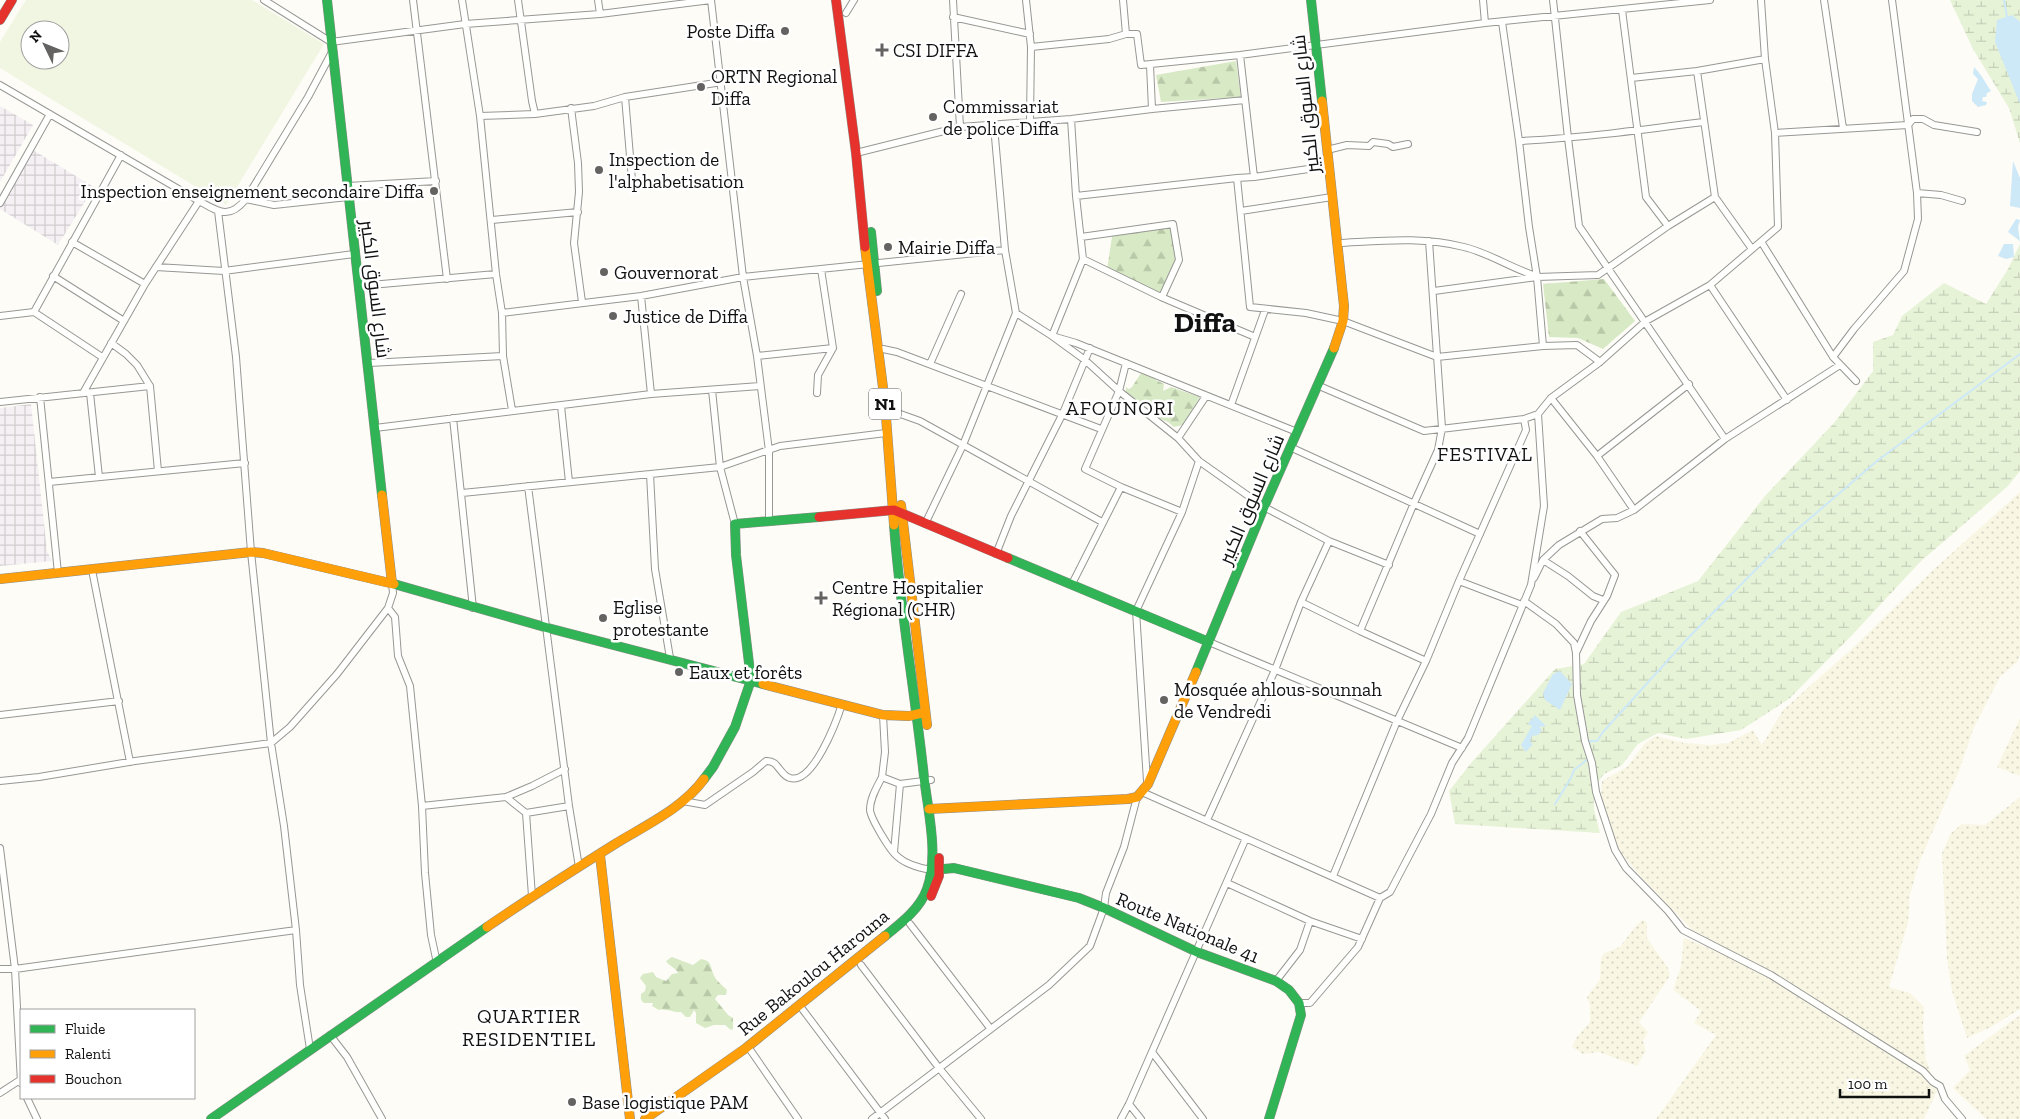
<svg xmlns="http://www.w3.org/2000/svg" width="2020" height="1119" font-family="'Zilla Slab',Cairo,serif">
<defs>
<pattern id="industrial-grid" width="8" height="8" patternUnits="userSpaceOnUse" patternTransform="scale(1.25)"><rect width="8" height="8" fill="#f5f0f3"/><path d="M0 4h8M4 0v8" fill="none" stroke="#d1cdcf"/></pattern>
<pattern id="farmland-dots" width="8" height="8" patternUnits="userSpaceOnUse" patternTransform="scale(1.25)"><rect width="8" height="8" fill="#f9f7e4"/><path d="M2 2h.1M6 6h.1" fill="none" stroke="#d4d3c3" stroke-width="1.8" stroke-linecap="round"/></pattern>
<pattern id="forest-firs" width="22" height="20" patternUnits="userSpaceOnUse" patternTransform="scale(1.25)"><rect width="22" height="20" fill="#d8eac5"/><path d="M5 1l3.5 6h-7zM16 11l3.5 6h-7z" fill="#b8c8a8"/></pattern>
<pattern id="wetland-marsh" width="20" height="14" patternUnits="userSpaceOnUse" patternTransform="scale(1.25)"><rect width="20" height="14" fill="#e7f3d7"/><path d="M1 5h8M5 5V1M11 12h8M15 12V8" fill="none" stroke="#c5cfb8"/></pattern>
</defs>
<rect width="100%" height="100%" fill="#fdfcf7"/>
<path fill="url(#industrial-grid)" d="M 0,106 L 33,125 L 0,182 Z
M 33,150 L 94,187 L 58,245 L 0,209 L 0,203 Z
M 31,404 L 47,551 L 52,561 L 0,566 L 0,408 Z"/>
<path fill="url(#farmland-dots)" d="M 2020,492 L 2020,656 L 2017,662 L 2000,677 L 1974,727 L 1959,771 L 1919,863 L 1910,895 L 1908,923 L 1889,987 L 1910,993 L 1924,1007 L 1923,1027 L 1926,1059 L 1931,1073 L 1765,970 L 1691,929 L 1643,879 L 1621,853 L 1607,822 L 1601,795 L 1602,781 L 1627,767 L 1644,744 L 1656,736 L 1684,743 L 1711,745 L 1728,743 L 1753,730 L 1762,745 L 1783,710 L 1855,646 L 1932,571 Z
M 2020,718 L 2020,774 L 2019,776 L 1997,767 Z
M 2020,797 L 2020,1009 L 1993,1026 L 1967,1038 L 1952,991 L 1947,959 L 1942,853 L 1951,833 L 1962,824 L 1985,825 Z
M 1643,919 L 1647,923 L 1647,938 L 1668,968 L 1670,976 L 1639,1022 L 1648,1032 L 1643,1041 L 1646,1051 L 1637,1066 L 1599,1052 L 1583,1054 L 1572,1047 L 1576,1038 L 1590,1022 L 1590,1005 L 1587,997 L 1600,979 L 1601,958 L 1604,953 L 1620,947 L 1634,928 Z
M 1684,938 L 1714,950 L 1760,973 L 1917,1069 L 1939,1087 L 1924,1119 L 1656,1119 L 1716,1035 L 1694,1023 L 1701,1011 L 1673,990 L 1681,966 Z
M 2020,1015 L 2020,1119 L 1986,1119 L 1953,1088 L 1970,1070 L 1964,1056 Z"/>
<path fill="url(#forest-firs)" d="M 1236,61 L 1241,97 L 1161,102 L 1156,75 Z
M 1172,226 L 1177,261 L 1161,297 L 1107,270 L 1113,230 Z
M 1604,279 L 1635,321 L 1603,349 L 1578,338 L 1549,337 L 1543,284 Z
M 1141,373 L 1149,373 L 1156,380 L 1164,384 L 1163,391 L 1171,387 L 1200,397 L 1183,425 L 1174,427 L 1168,422 L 1158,418 L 1156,415 L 1164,413 L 1164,410 L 1157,405 L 1144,404 L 1126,394 L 1126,387 L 1129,389 L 1132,387 Z
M 672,957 L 693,965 L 701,959 C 711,961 710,964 713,973 C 715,980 722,985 727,990 L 726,995 L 718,995 L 715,999 L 728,1015 L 733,1018 L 733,1029 L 731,1030 L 725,1025 L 714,1025 L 705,1028 L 696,1023 L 696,1013 L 694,1010 L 690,1017 L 686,1017 L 681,1012 C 674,1013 666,1008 659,1010 L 652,1006 L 653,1003 L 644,1003 L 641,1000 L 641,994 L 645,991 L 646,986 L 640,978 L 643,974 L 653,972 L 656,977 L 666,981 L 672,974 L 678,973 C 675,967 669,966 666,961 Z"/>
<path fill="url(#wetland-marsh)" d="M 1950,0 L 2020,0 L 2020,143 L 2009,108 L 1973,49 Z
M 2020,244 L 2020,471 L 2008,486 L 1920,562 L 1853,634 L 1789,699 L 1741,730 L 1686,739 L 1658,733 L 1638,744 L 1622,765 L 1604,774 L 1593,789 L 1594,809 L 1600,833 L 1455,824 L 1449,791 L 1472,762 L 1555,669 L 1584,664 L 1621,612 L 1698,581 L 1765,496 L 1834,423 L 1873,371 L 1873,342 L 1893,335 L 1902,316 L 1944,283 L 1986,304 L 2008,269 Z"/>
<path fill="#f0f6e1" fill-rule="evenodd" d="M 26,0 L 252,0 L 324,44 L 226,205 L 0,68 L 0,42 ZM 30,30 L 60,30 L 60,60 L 30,60 Z"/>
<path fill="#cde8f7" d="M 2012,15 L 2020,22 L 2020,104 L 1995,42 L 1997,20 Z
M 1974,67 C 1981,74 1985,82 1991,91 L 1987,93 L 1986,97 L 1983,97 L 1982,101 L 1987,102 L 1986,105 L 1978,107 L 1972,101 L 1972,94 L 1978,79 L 1973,74 Z
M 2013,161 L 2020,178 L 2020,208 L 2010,206 Z
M 2016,219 L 2020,220 L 2018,227 L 2020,241 L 2008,232 Z
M 2004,244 L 2013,244 L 2014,257 L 2006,259 L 1998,256 Z
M 1560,671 L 1572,684 L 1560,710 L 1545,700 L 1543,693 L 1553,674 Z
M 1535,715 L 1546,726 L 1539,727 L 1542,730 L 1538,735 L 1532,736 L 1530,742 L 1533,744 L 1526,752 L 1521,745 L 1532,726 L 1528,724 Z"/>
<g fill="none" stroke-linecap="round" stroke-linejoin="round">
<path stroke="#cde8f7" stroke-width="2" d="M 2004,0 L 2007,17
M 1589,745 L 1590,741 L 1597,741 L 1603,732 L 1689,637 L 1787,538 L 1877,461 L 2020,354
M 1555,804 L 1571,778 L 1574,770 L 1588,759"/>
<defs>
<path id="street" d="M 264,0 L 331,42 L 465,24 L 600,14 L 711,0
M 413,0 L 447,279
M 462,0 L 480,116 L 496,274 L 502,313 L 503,356 L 512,410
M 518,0 L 532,101 L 535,114
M 598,0 L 600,14
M 711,0 L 743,277 L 757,356 L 769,451 L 769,521
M 953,0 L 960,127
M 1026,0 L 1031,47 L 1030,120
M 1123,0 L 1126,34 L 1137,34 L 1141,65 L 1240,55 L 1485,23 L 1710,0
M 1483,0 L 1485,23
M 1553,0 L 1568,138 L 1579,226 L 1725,439
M 1824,0 L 1843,128
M 1622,10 L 1646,197 L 1668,226
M 846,13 L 854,0
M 953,17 L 1030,34
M 1502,22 L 1519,141 L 1529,227 L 1537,277 L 1543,346
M 1031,47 L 1109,39 L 1126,34
M 1240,55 L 1254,177 L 1237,178 L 1250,307 L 1306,313 L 1343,321 L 1437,357 L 1543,346 L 1577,345 L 1600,362
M 1150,65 L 1152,109
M 1697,71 L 1715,197 L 1752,249
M 1631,78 L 1697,71 L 1765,59
M 0,85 L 199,201 C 219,212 229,220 246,199 L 308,97 L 332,52
M 625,97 L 632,180
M 571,108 L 578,163 L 579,192 L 574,243 L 582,302
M 480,116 L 535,114 L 594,106 L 625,97 L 722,82
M 1071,119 L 1076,196 L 1083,259 L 1052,336 L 1085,360 L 1119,391 L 1178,438 L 1199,461 L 1264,507 L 1329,541 L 1389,565
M 1775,133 L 1908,125 L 1913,119 L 1923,119 L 1934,125 L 1977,132
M 1519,141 C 1581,138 1642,130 1704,122
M 1327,150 L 1347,145 L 1369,146 L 1373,142 L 1388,144 L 1393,147 L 1408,144
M 856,153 L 960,127 L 1071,119 L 1152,109 L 1245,100
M 1254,177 L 1329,166
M 348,186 L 436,181
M 1917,193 L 1941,195 L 1962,201
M 1076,196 L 1237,178
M 246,199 L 274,205 L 348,197
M 0,203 L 50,114
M 218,211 L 236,357 L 251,552 L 271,743 L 284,826 L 296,930
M 1241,211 L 1332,197
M 492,220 L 578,212
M 1081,237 L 1173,224 L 1179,260 L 1162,297
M 72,242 L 145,284
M 1337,243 C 1380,241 1422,236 1464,247 C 1489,253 1511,268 1536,276
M 1762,243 L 1833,357 L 1856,381
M 1083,259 L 1161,297 L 1255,337
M 156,267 L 224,271 L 354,254
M 53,276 L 124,321
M 1710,285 L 1787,400
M 359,286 L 496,274
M 1434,291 L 1537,277 L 1598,275 L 1668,226 L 1715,197
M 641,296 L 651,394
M 34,312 L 121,155
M 502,313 L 641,296 L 743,277 L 1005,250
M 1016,313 L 1052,336 L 1076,343 L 1297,432
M 0,316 L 34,312 L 102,357
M 111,343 L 126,354 L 137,365 L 150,386 L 158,471
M 883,349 L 897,352 L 1101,429
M 757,356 L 833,348 L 821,269
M 1833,357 L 1854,329 L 1904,271 L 1918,219 L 1917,193 L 1892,0
M 369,363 L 503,356
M 1126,363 L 1119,391 L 1085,469 L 1121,487 L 1182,512
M 930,364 L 961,294
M 1317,385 L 1424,431 L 1524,419 L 1538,414 L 1551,398 L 1600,362 L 1646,321 L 1710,285 L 1778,227 L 1775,133 L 1765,59 L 1761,0
M 712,390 L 720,467 L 735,524
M 83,393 L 145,284 L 199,201
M 90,393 L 99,477
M 817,393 L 818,375 L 833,348
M 40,397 L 58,573
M 1551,398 L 1597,456 L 1634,510
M 0,402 L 150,386
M 1231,405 L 1265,310
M 561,406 L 569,482
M 892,411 L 920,421 L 1102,522
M 453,418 L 473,608
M 375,428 L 651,394 L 760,386
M 1178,438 L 1206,396
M 1290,447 L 1480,534
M 1597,456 L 1689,384
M 650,474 L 655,569 L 670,658
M 49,482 L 245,463
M 528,486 L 569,806 L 579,867
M 462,493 L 720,467 L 780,446 L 886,433
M 925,524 L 963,445 L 1016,313 L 1005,250 L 994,126
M 996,554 L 1011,516 L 1063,413 L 1090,348
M 1543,560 L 1568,576 L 1593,596 L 1603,600
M 92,570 L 130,762
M 1534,578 L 1543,560 L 1559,545 L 1602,519 L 1617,518 L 1634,510 L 1725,439 L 1840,365
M 1459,581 L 1522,605
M 1072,584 L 1121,487
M 1524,601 L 1556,624 L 1574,643 L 1576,653 L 1577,695 L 1585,741 L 1592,763 L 1596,792 L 1615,850 L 1626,868 L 1668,911 L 1683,930 L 1771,975 L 1923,1071 L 1933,1082 L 1940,1086 L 1945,1099 L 1962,1119
M 1301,602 L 1360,631 L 1426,661
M 388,608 L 395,617 L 398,656 L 410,686 L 422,806 L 425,873 L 431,935 L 437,963
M 1360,631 L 1414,503 L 1438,450 L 1442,428 L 1429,241
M 1209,642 L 1462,748
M 1576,653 L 1591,621 L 1607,596 L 1615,575 L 1580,531
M 0,715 L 119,701
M 882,777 L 885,752 L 883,715
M 0,781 L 39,777 L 135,761 L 271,743 L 290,727 L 337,674 L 388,608 L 393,593 L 392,583
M 1147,781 L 1136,611 L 1182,512 L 1199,461
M 900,784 L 882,777 C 877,787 870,798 870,810 C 871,819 890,851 898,857 C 907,865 920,868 931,870
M 1142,792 L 1380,898 L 1390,892 L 1431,814 L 1452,763 L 1468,738 L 1531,585 L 1544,506 L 1538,414
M 683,801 L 705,805 L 753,772 L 766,761 C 779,760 779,775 790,778 C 813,785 837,720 842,704
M 422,806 L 506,797
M 526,813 L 506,797 L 532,786 L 565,769
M 1207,820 L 1275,670 L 1301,602 L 1329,541
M 0,848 L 15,969 L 21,1083
M 894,852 L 900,784 L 931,780
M 1333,876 L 1397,721 L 1426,661 L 1459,581 L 1526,430 L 1524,419
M 1227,883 L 1310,921 L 1362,939
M 532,896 L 526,813 L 569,806
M 910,924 L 990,1028
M 861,965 L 939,1068 L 981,1119
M 0,969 L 15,969 L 296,930 L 300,985 L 310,1049
M 1276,981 L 1300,950 L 1310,921
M 1299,1003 L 1310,1003 L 1358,947 L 1380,898
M 803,1010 L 885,1119
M 330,1035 L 347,1057 L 382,1119
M 751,1051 L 798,1119
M 1152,1052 L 1203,1119
M 0,1093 L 20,1080
M 27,1098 L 37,1119
M 1129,1104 L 1141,1119
M 872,1119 L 1049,985 L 1090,946 L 1104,908 L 1106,893 L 1124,847 L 1137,797
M 1121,1119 L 1129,1104 L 1246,838"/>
<path id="fast" d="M 327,0 L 382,495
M 1311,0 L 1322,101
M 871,232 L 877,291
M 1008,558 L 1209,642
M 394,584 L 548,628 L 763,684
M 1196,672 L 1264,507 L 1334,348
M 704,779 L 713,767 L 735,727 L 751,680 L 736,555 L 735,524 L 819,517
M 933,870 L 954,868 L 1079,898 L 1104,908 L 1197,952 L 1276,981 L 1289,990 L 1299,1003 L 1301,1015 L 1269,1119
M 885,936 C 900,924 920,909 927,889 C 939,855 928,812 924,777 C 915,693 900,609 894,525
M 211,1119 L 487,927"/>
<path id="slow" d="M 1322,101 L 1344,306 L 1343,321 L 1334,348
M 865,247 L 885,403 L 894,525
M 382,495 L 392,583
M 901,505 L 927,725
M 0,579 L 251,552 L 263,553 L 394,584
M 763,684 L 883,715 L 909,716 L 922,713
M 929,809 L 1128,799 L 1137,797 L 1148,784 L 1196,672
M 600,855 L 630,1119
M 487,927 C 529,898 572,871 615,844 C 646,825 683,808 704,779
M 645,1119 L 746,1048 L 885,936"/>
<path id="jam" d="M 836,0 L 856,153 L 865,247
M 0,20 L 12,0
M 819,517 L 894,510 L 1008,558
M 931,896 L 939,876 L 939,858"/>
</defs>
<use href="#street" stroke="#979795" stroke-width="8"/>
<use href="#fast" stroke="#8e8d8b" stroke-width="10"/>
<use href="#slow" stroke="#8e8d8b" stroke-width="10"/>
<use href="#jam" stroke="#8e8d8b" stroke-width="10"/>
<use href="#street" stroke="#fffffe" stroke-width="6"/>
<use href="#fast" stroke="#30b455" stroke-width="9"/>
<use href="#slow" stroke="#ff9f0a" stroke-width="9"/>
<use href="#jam" stroke="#e5322d" stroke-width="9"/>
</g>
<g fill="#646362" stroke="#fff" stroke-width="2">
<circle cx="785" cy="31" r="5"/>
<path d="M879.5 42.5h5v5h5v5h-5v5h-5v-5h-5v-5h5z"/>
<circle cx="701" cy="87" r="5"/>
<circle cx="933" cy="117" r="5"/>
<circle cx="599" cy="170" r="5"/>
<circle cx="434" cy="191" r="5"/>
<circle cx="888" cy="247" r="5"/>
<circle cx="604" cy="272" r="5"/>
<circle cx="613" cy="316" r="5"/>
<path d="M818.5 590.5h5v5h5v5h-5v5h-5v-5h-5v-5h5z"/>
<circle cx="603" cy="618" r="5"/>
<circle cx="679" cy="672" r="5"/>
<circle cx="1164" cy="700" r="5"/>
<circle cx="572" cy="1102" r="5"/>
</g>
<g text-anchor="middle" stroke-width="5" stroke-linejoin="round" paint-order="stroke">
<rect fill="#fff" stroke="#585858" stroke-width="1" x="869" y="388.5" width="32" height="31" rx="4"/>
<g font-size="18" font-weight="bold" fill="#111">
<text x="885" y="410">N1</text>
</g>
<g font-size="19" fill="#111" stroke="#fff" text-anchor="start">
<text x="775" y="38" text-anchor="end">Poste Diffa</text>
<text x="893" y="57">CSI DIFFA</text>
<text x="711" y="83">ORTN Regional<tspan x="711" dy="22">Diffa</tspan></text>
<text x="943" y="113">Commissariat<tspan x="943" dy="22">de police Diffa</tspan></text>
<text x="609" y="166">Inspection de<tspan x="609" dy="22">l'alphabetisation</tspan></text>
<text x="424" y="198" text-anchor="end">Inspection enseignement secondaire Diffa</text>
<text x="898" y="254">Mairie Diffa</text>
<text x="614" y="279">Gouvernorat</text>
<text x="623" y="323">Justice de Diffa</text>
<text x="832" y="594">Centre Hospitalier<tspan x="832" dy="22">Régional (CHR)</tspan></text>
<text x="613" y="614">Eglise<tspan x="613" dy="22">protestante</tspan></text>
<text x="689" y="679">Eaux et forêts</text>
<text x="1174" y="696">Mosquée ahlous-sounnah<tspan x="1174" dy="22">de Vendredi</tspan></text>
<text x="582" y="1109">Base logistique PAM</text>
</g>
<g font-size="19" fill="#111" stroke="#fff">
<text transform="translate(1305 104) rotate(-96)" y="7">شارع السوق الكبير</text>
<text transform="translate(376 289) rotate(83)" y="7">شارع السوق الكبير</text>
<text transform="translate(1251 499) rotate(-67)" y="7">شارع السوق الكبير</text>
<text transform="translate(1188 927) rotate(23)" y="7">Route Nationale 41</text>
<text transform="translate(813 972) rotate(-39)" y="7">Rue Bakoulou Harouna</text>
</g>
<g font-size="20" letter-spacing="1" fill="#111" stroke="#fff">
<text x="1120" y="415">AFOUNORI</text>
<text x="1485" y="461">FESTIVAL</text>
<text x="529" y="1023">QUARTIER<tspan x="529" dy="23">RESIDENTIEL</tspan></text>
</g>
<g font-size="29" font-weight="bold" fill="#111" stroke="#fff">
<text x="1205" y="332">Diffa</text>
</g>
</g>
<rect x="20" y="1009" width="175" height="90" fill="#ffffff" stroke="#a0a0a0"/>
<rect x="30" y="1025" width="25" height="8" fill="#30b455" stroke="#a0a0a0"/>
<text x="65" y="1034" font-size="15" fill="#111111">Fluide</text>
<rect x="30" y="1050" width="25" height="8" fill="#ff9f0a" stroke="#a0a0a0"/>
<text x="65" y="1059" font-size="15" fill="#111111">Ralenti</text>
<rect x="30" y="1075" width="25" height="8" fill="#e5322d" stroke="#a0a0a0"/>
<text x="65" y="1084" font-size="15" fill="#111111">Bouchon</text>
<g transform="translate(45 45) rotate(313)"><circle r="24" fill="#ffffff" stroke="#a0a0a0"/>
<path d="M0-4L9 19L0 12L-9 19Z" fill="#646362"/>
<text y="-8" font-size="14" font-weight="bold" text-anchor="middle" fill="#111111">N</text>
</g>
<path d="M1840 1089v8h89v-8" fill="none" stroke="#111111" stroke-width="2.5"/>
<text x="1848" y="1089" font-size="15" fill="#111111" stroke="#ffffff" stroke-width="4" paint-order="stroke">100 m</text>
</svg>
